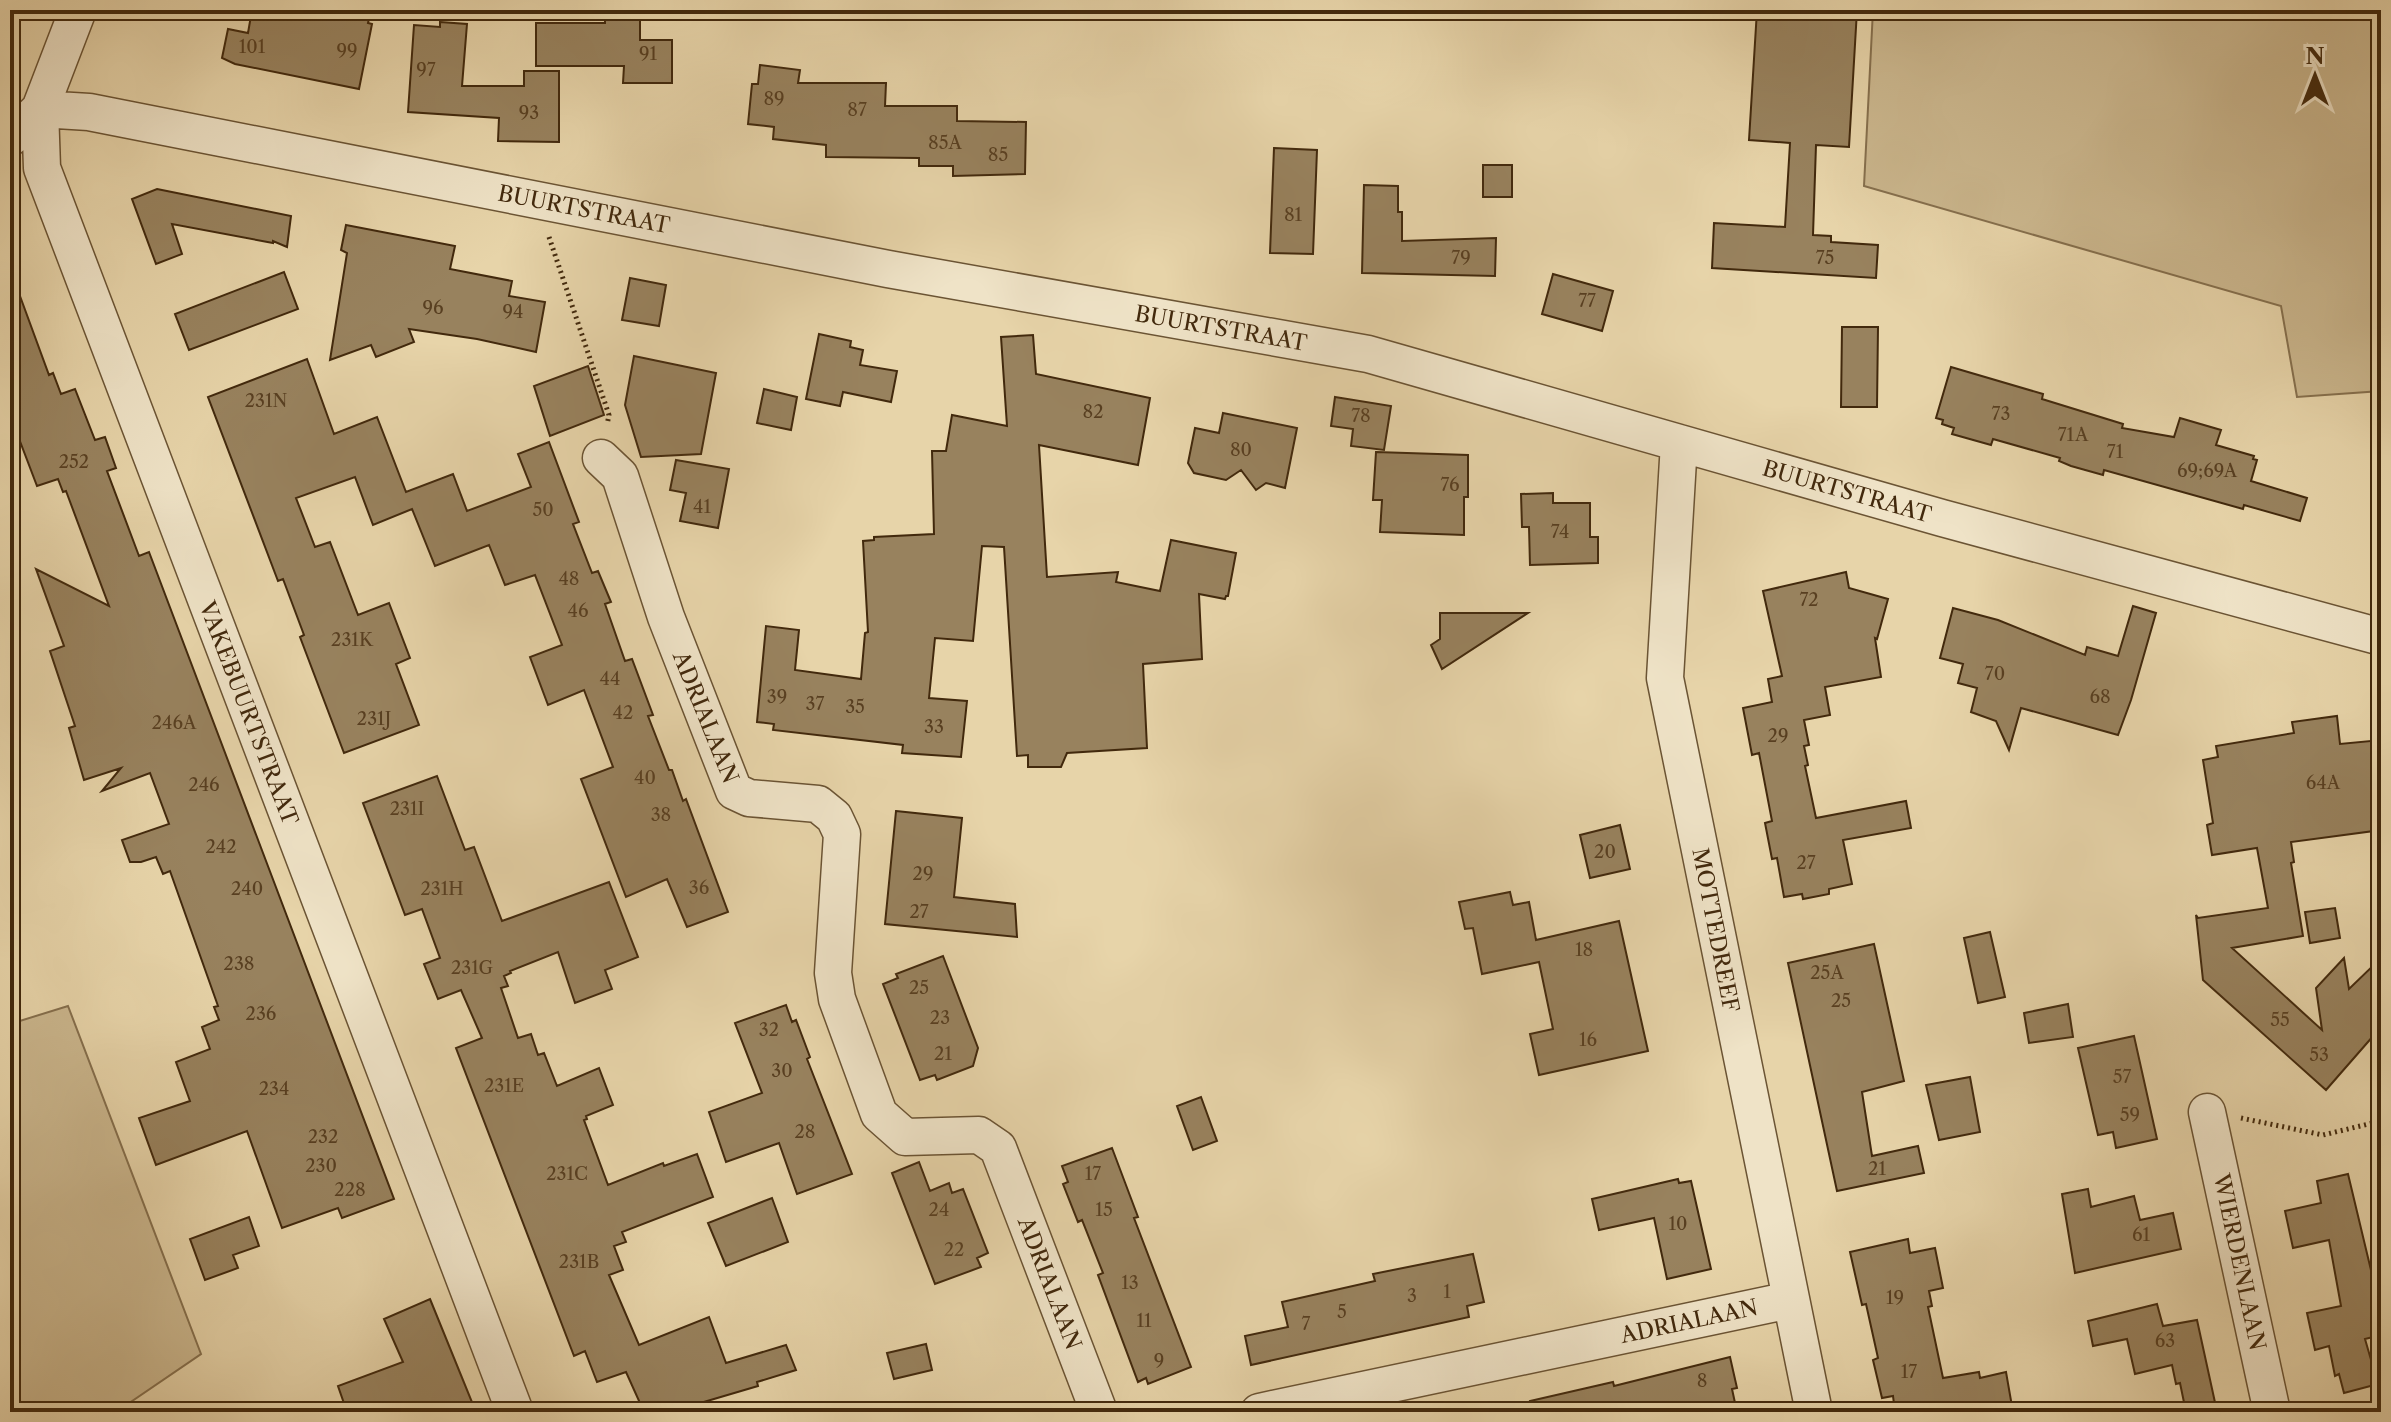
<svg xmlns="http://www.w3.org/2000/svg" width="2391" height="1422" font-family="'Libre Caslon Text',serif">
<rect width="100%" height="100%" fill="#e7d4a9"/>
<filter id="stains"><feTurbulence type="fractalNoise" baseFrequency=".0025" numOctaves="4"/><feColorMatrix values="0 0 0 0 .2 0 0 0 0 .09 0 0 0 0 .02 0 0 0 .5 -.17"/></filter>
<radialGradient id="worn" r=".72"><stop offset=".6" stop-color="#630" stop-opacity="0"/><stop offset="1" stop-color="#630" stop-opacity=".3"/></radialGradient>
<path fill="#cbb78e" stroke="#86704e" stroke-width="2" d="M 1873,10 L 2381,10 L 2381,391 L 2297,397 L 2281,306 L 1864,186 Z
M 68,1006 L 201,1354 L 116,1412 L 10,1412 L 10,1024 Z"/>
<path fill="#98825e" stroke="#42290d" stroke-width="2" d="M 252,10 L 371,10 L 368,23 L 372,24 L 359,89 L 235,64 L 222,58 L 228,29 L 248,33 Z
M 605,10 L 640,10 L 640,40 L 672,40 L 672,83 L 623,83 L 624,66 L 536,66 L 536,23 L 605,23 Z
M 1757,10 L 1857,10 L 1849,147 L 1816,145 L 1813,235 L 1831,236 L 1831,242 L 1878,245 L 1876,278 L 1712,268 L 1714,223 L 1785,227 L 1790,143 L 1749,140 Z
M 440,22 L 467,24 L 462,86 L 524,86 L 524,71 L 559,71 L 559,142 L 498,141 L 499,118 L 408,112 L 414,25 L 440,27 Z
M 760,65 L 800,70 L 798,83 L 886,83 L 885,106 L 957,106 L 957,121 L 1026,122 L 1025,174 L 953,176 L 953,166 L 919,166 L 919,158 L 826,157 L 826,145 L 773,139 L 774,127 L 748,124 L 752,84 L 758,84 Z
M 1274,148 L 1317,150 L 1313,254 L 1270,253 Z
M 1483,165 L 1512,165 L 1512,197 L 1483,197 Z
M 1364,185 L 1398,186 L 1398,212 L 1402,212 L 1402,241 L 1496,238 L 1495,276 L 1362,273 Z
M 157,189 L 291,216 L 287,247 L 273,241 L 273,243 L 172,224 L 182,254 L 156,264 L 132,199 Z
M 346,225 L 455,246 L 450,269 L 512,281 L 509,296 L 545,302 L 536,352 L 477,339 L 409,329 L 414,342 L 376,357 L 371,345 L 330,360 L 347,253 L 341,250 Z
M 284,272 L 298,309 L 189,350 L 175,314 Z
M 1553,274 L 1613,291 L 1602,331 L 1542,314 Z
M 13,277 L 49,375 L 53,373 L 61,394 L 75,389 L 95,440 L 105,437 L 116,468 L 107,471 L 139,556 L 149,552 L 394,1199 L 342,1218 L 338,1208 L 282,1228 L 247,1131 L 156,1165 L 139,1118 L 190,1101 L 176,1062 L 210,1049 L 202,1027 L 219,1020 L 214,1007 L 218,1006 L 170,871 L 163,874 L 156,857 L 141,862 L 130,862 L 122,840 L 169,824 L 150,773 L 102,791 L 121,768 L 84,780 L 69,728 L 75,726 L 50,651 L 64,646 L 36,569 L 109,606 L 66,491 L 63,492 L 58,479 L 37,486 L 10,415 L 10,278 Z
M 630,278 L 666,285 L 659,326 L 622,320 Z
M 1842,327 L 1878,327 L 1877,407 L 1841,407 Z
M 819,334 L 851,341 L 850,347 L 863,350 L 860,365 L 897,371 L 891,402 L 843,392 L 840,406 L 806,399 Z
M 1033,335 L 1036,374 L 1150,398 L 1138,465 L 1039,445 L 1047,577 L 1118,572 L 1116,582 L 1160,591 L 1171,540 L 1236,553 L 1228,596 L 1226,596 L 1225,599 L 1199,594 L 1202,659 L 1143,664 L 1147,748 L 1067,753 L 1061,767 L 1028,767 L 1028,755 L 1017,756 L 1004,547 L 982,546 L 973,641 L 935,638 L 929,698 L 967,701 L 961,757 L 902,753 L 903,745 L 773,730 L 774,724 L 757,722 L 766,626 L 799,630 L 795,670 L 861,679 L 865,633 L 868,632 L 863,541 L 874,540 L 874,537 L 934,534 L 932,451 L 946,451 L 952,415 L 1007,426 L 1001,337 Z
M 634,356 L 716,373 L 701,454 L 641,457 L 625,405 Z
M 307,359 L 334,434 L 377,417 L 406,492 L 453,474 L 467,511 L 531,487 L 518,454 L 549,442 L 579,522 L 573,524 L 592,573 L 598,571 L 611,602 L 605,604 L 625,661 L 632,659 L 653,715 L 648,716 L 669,770 L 672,770 L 683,801 L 686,799 L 728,912 L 687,927 L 667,879 L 626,897 L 581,779 L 613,767 L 584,690 L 548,705 L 530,657 L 562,645 L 535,575 L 505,585 L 489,545 L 435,566 L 412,509 L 373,525 L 355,477 L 296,498 L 315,547 L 330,542 L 358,615 L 389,603 L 410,658 L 396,664 L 419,725 L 344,753 L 300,637 L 304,635 L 283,579 L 278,581 L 208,397 Z
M 588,366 L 604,415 L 550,436 L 534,386 Z
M 1951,367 L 2043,394 L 2042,399 L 2123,424 L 2122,428 L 2174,437 L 2180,418 L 2221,430 L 2216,445 L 2254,456 L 2253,459 L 2257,460 L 2251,481 L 2307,498 L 2300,521 L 2244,505 L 2243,509 L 2104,470 L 2103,475 L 2071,466 L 2059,461 L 2060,458 L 1993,439 L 1991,445 L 1952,434 L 1954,428 L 1942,424 L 1943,420 L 1936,418 Z
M 764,389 L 797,397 L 791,430 L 757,423 Z
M 1335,397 L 1391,406 L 1384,450 L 1351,446 L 1353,429 L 1331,426 Z
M 1223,413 L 1297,428 L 1285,488 L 1266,483 L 1256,490 L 1241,470 L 1226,480 L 1194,473 L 1188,463 L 1195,428 L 1219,433 Z
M 1376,452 L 1468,455 L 1468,497 L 1464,497 L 1464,535 L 1380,532 L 1382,500 L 1373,500 Z
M 676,460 L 729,469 L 718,528 L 680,521 L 686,493 L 670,490 Z
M 1553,493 L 1553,503 L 1590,503 L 1590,537 L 1598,537 L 1598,563 L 1530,565 L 1529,527 L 1522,527 L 1521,494 Z
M 1846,572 L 1849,588 L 1888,599 L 1877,639 L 1875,638 L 1881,677 L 1825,687 L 1830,715 L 1804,720 L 1809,745 L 1804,746 L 1808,765 L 1805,766 L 1816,818 L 1906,801 L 1911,828 L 1843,840 L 1852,884 L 1829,889 L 1829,894 L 1803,899 L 1802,894 L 1784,897 L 1777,858 L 1772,859 L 1765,823 L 1772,821 L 1759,753 L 1752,755 L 1743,708 L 1772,702 L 1768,679 L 1782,676 L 1763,591 Z
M 2133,606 L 2156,613 L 2131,700 L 2118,735 L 2021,708 L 2009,750 L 1996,721 L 1971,712 L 1977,688 L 1958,683 L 1963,664 L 1940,658 L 1953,608 L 1998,620 L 2085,655 L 2087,647 L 2118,656 Z
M 1440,613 L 1528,613 L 1442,669 L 1431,645 L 1440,639 Z
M 2337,716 L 2340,744 L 2381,740 L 2381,830 L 2291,842 L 2294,862 L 2291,863 L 2303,936 L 2232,948 L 2322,1030 L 2316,988 L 2344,958 L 2349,989 L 2381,958 L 2381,1027 L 2326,1090 L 2203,980 L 2196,915 L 2198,918 L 2268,908 L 2257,848 L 2212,855 L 2207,825 L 2213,823 L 2203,760 L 2218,757 L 2216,746 L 2294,733 L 2292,722 Z
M 437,776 L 465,850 L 474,847 L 502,921 L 609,882 L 638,957 L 605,970 L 612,989 L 575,1003 L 558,952 L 510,971 L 511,973 L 504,976 L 508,986 L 501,988 L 518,1038 L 531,1034 L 538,1055 L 544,1053 L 557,1086 L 599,1068 L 613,1105 L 586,1116 L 587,1119 L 584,1120 L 608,1185 L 663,1163 L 664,1166 L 697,1154 L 713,1197 L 622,1232 L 626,1242 L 614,1246 L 623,1270 L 609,1275 L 639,1345 L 709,1317 L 726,1363 L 786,1345 L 796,1370 L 757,1382 L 758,1386 L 680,1409 L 644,1412 L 626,1372 L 597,1382 L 585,1351 L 574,1356 L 456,1048 L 482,1038 L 461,990 L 438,999 L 424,964 L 440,958 L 422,909 L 405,915 L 363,803 Z
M 896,811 L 962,818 L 954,897 L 1015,904 L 1017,937 L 885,924 Z
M 1620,825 L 1630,869 L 1590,878 L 1580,835 Z
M 1510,892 L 1513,905 L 1529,902 L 1536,940 L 1619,921 L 1648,1051 L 1539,1075 L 1530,1034 L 1553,1029 L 1539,962 L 1482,974 L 1473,928 L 1465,929 L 1459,902 Z
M 2335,908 L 2340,938 L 2310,943 L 2305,912 Z
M 1990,932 L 2005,997 L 1978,1003 L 1964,938 Z
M 1874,944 L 1904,1081 L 1862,1092 L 1872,1156 L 1918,1146 L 1924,1173 L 1837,1191 L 1788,963 Z
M 943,956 L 978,1048 L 973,1066 L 937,1080 L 935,1075 L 920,1080 L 883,984 L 898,978 L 896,974 Z
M 2068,1004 L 2073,1037 L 2029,1043 L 2024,1013 Z
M 786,1005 L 792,1022 L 796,1020 L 810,1057 L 807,1059 L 852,1174 L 797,1194 L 779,1143 L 726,1162 L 709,1112 L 762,1093 L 735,1023 Z
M 2134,1036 L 2157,1139 L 2116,1148 L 2113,1132 L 2098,1135 L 2078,1048 Z
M 1970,1077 L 1980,1132 L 1939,1140 L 1926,1085 Z
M 1201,1097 L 1217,1141 L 1193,1150 L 1177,1106 Z
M 1112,1148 L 1138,1217 L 1134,1218 L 1191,1367 L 1148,1384 L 1146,1378 L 1138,1382 L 1098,1275 L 1103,1273 L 1082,1220 L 1078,1222 L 1063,1184 L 1068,1182 L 1062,1166 Z
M 919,1162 L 930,1191 L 949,1183 L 952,1193 L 963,1189 L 988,1253 L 977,1258 L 981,1267 L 935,1284 L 892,1173 Z
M 2348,1174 L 2381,1312 L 2381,1335 L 2365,1339 L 2378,1384 L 2344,1393 L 2339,1374 L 2335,1376 L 2329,1346 L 2315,1350 L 2307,1313 L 2341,1306 L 2329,1240 L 2293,1248 L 2285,1211 L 2321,1203 L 2317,1181 Z
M 1678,1179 L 1679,1183 L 1691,1181 L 1711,1269 L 1667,1279 L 1654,1218 L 1599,1230 L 1592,1199 Z
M 2088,1189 L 2091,1207 L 2134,1196 L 2140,1220 L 2173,1213 L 2181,1249 L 2075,1273 L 2062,1194 Z
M 772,1198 L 788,1242 L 726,1266 L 708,1223 Z
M 249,1217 L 259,1246 L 233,1255 L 238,1268 L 205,1280 L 190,1239 Z
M 1908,1239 L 1910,1253 L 1935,1248 L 1943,1288 L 1929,1291 L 1932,1306 L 1928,1307 L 1943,1378 L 1979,1372 L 1980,1378 L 2006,1372 L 2013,1412 L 1895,1412 L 1893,1396 L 1882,1398 L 1873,1360 L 1878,1358 L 1866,1304 L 1862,1305 L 1850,1252 Z
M 1473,1254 L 1484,1302 L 1467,1306 L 1469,1317 L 1251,1365 L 1245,1336 L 1288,1327 L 1282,1302 L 1375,1281 L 1373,1274 Z
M 430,1299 L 476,1412 L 347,1412 L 338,1386 L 403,1362 L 384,1319 Z
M 2157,1304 L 2163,1326 L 2197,1320 L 2216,1407 L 2186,1412 L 2180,1383 L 2176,1384 L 2172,1365 L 2135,1374 L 2127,1339 L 2093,1346 L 2088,1321 Z
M 926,1344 L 932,1370 L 894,1379 L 887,1353 Z
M 1730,1357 L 1737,1388 L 1732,1389 L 1737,1412 L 1532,1412 L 1530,1401 L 1613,1382 L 1614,1386 Z"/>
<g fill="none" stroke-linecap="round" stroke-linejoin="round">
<defs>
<path id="street" d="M 78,10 L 40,109 L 42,168 L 515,1412
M 40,109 L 89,112 L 888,269 L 1368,354 L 1942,518 L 2381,637
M 10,138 L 40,109
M 1679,443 L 1665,678 L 1814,1412
M 601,458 L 620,476 L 666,617 L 734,791 L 749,798 L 818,804 L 834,817 L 842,834 L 833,973 L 837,999 L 879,1114 L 905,1137 L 979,1135 L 998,1148 L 1099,1412
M 2207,1112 L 2272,1412
M 1259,1412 L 1790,1300"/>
</defs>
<use href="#street" stroke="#6b5434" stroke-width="39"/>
<path stroke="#42290d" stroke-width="5" stroke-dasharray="2 4" stroke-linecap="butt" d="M 549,237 L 609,415 L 607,425
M 2241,1118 L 2323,1135 L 2381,1121"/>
<use href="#street" stroke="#efe3c7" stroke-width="36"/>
</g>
<g text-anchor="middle" stroke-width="8" stroke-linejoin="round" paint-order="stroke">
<g font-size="18" fill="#583f21">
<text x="252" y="53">101</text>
<text x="347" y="57">99</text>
<text x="648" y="60">91</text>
<text x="426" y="76">97</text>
<text x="774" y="105">89</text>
<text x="857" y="116">87</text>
<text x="529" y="119">93</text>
<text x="945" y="149">85A</text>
<text x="998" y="161">85</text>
<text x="1293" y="221">81</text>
<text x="1461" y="264">79</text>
<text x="1825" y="264">75</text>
<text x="1587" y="307">77</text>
<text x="433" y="314">96</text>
<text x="513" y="318">94</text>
<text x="266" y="407">231N</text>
<text x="1093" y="418">82</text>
<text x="2001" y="420">73</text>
<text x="1361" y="422">78</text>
<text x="2073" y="441">71A</text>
<text x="1241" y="456">80</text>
<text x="2115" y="458">71</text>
<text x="74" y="468">252</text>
<text x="2207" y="477">69;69A</text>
<text x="1450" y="491">76</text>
<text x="702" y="513">41</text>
<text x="543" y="516">50</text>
<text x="1560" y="538">74</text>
<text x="569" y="585">48</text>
<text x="1809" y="606">72</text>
<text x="578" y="617">46</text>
<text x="352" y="646">231K</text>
<text x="1995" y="680">70</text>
<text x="610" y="685">44</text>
<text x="777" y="703">39</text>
<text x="2100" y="703">68</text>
<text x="815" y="710">37</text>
<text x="855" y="713">35</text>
<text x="623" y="719">42</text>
<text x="374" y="725">231J</text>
<text x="174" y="729">246A</text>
<text x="934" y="733">33</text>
<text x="1778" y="742">29</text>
<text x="645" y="784">40</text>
<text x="2323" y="789">64A</text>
<text x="204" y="791">246</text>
<text x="407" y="815">231I</text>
<text x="661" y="821">38</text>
<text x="221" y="853">242</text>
<text x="1605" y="858">20</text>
<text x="1806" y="869">27</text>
<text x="923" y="880">29</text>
<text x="699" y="894">36</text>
<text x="247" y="895">240</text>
<text x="442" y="895">231H</text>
<text x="919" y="918">27</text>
<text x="1584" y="956">18</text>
<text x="239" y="970">238</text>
<text x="472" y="974">231G</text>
<text x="1827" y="979">25A</text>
<text x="919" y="994">25</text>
<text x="1841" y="1007">25</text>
<text x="261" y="1020">236</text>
<text x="940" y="1024">23</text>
<text x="2280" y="1026">55</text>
<text x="769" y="1036">32</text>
<text x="1588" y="1046">16</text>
<text x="943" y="1060">21</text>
<text x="2319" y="1061">53</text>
<text x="782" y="1077">30</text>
<text x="2122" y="1083">57</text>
<text x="504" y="1092">231E</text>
<text x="274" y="1095">234</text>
<text x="2130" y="1121">59</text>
<text x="805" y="1138">28</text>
<text x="323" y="1143">232</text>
<text x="321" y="1172">230</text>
<text x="1877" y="1175">21</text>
<text x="567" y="1180">231C</text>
<text x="1093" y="1180">17</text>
<text x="350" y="1196">228</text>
<text x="939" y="1216">24</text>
<text x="1104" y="1216">15</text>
<text x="1678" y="1230">10</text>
<text x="2141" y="1241">61</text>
<text x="954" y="1256">22</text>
<text x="579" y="1268">231B</text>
<text x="1130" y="1289">13</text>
<text x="1447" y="1298">1</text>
<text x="1412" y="1302">3</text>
<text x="1895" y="1304">19</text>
<text x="1342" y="1318">5</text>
<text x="1144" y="1327">11</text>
<text x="1306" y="1330">7</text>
<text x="2165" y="1347">63</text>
<text x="1159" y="1367">9</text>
<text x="1909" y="1378">17</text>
<text x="1702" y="1387">8</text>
</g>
<g font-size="22" fill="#42290d" stroke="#efe3c7">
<text transform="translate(584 209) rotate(11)" y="8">BUURTSTRAAT</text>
<text transform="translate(1221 328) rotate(10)" y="8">BUURTSTRAAT</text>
<text transform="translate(1847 491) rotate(16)" y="8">BUURTSTRAAT</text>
<text transform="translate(249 713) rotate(69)" y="8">VAKEBUURTSTRAAT</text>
<text transform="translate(706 717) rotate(68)" y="8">ADRIALAAN</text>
<text transform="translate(1716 930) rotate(79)" y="8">MOTTEDREEF</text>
<text transform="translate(2240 1262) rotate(78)" y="8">WIERDENLAAN</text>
<text transform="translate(1050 1283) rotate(69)" y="8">ADRIALAAN</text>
<text transform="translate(1689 1321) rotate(-12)" y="8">ADRIALAAN</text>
</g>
</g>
<rect width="2391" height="1422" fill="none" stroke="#e7d4a9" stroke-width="40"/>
<rect x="12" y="12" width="2367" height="1398" fill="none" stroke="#42290d" stroke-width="4"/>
<rect x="20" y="20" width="2351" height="1382" fill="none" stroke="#42290d" stroke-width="2"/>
<g transform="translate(2315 76)" stroke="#efe3c7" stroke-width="6" paint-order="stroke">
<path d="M0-6L14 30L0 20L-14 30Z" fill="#42290d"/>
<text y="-12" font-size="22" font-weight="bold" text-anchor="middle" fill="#42290d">N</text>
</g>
<rect width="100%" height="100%" filter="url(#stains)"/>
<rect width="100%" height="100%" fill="url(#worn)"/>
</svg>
